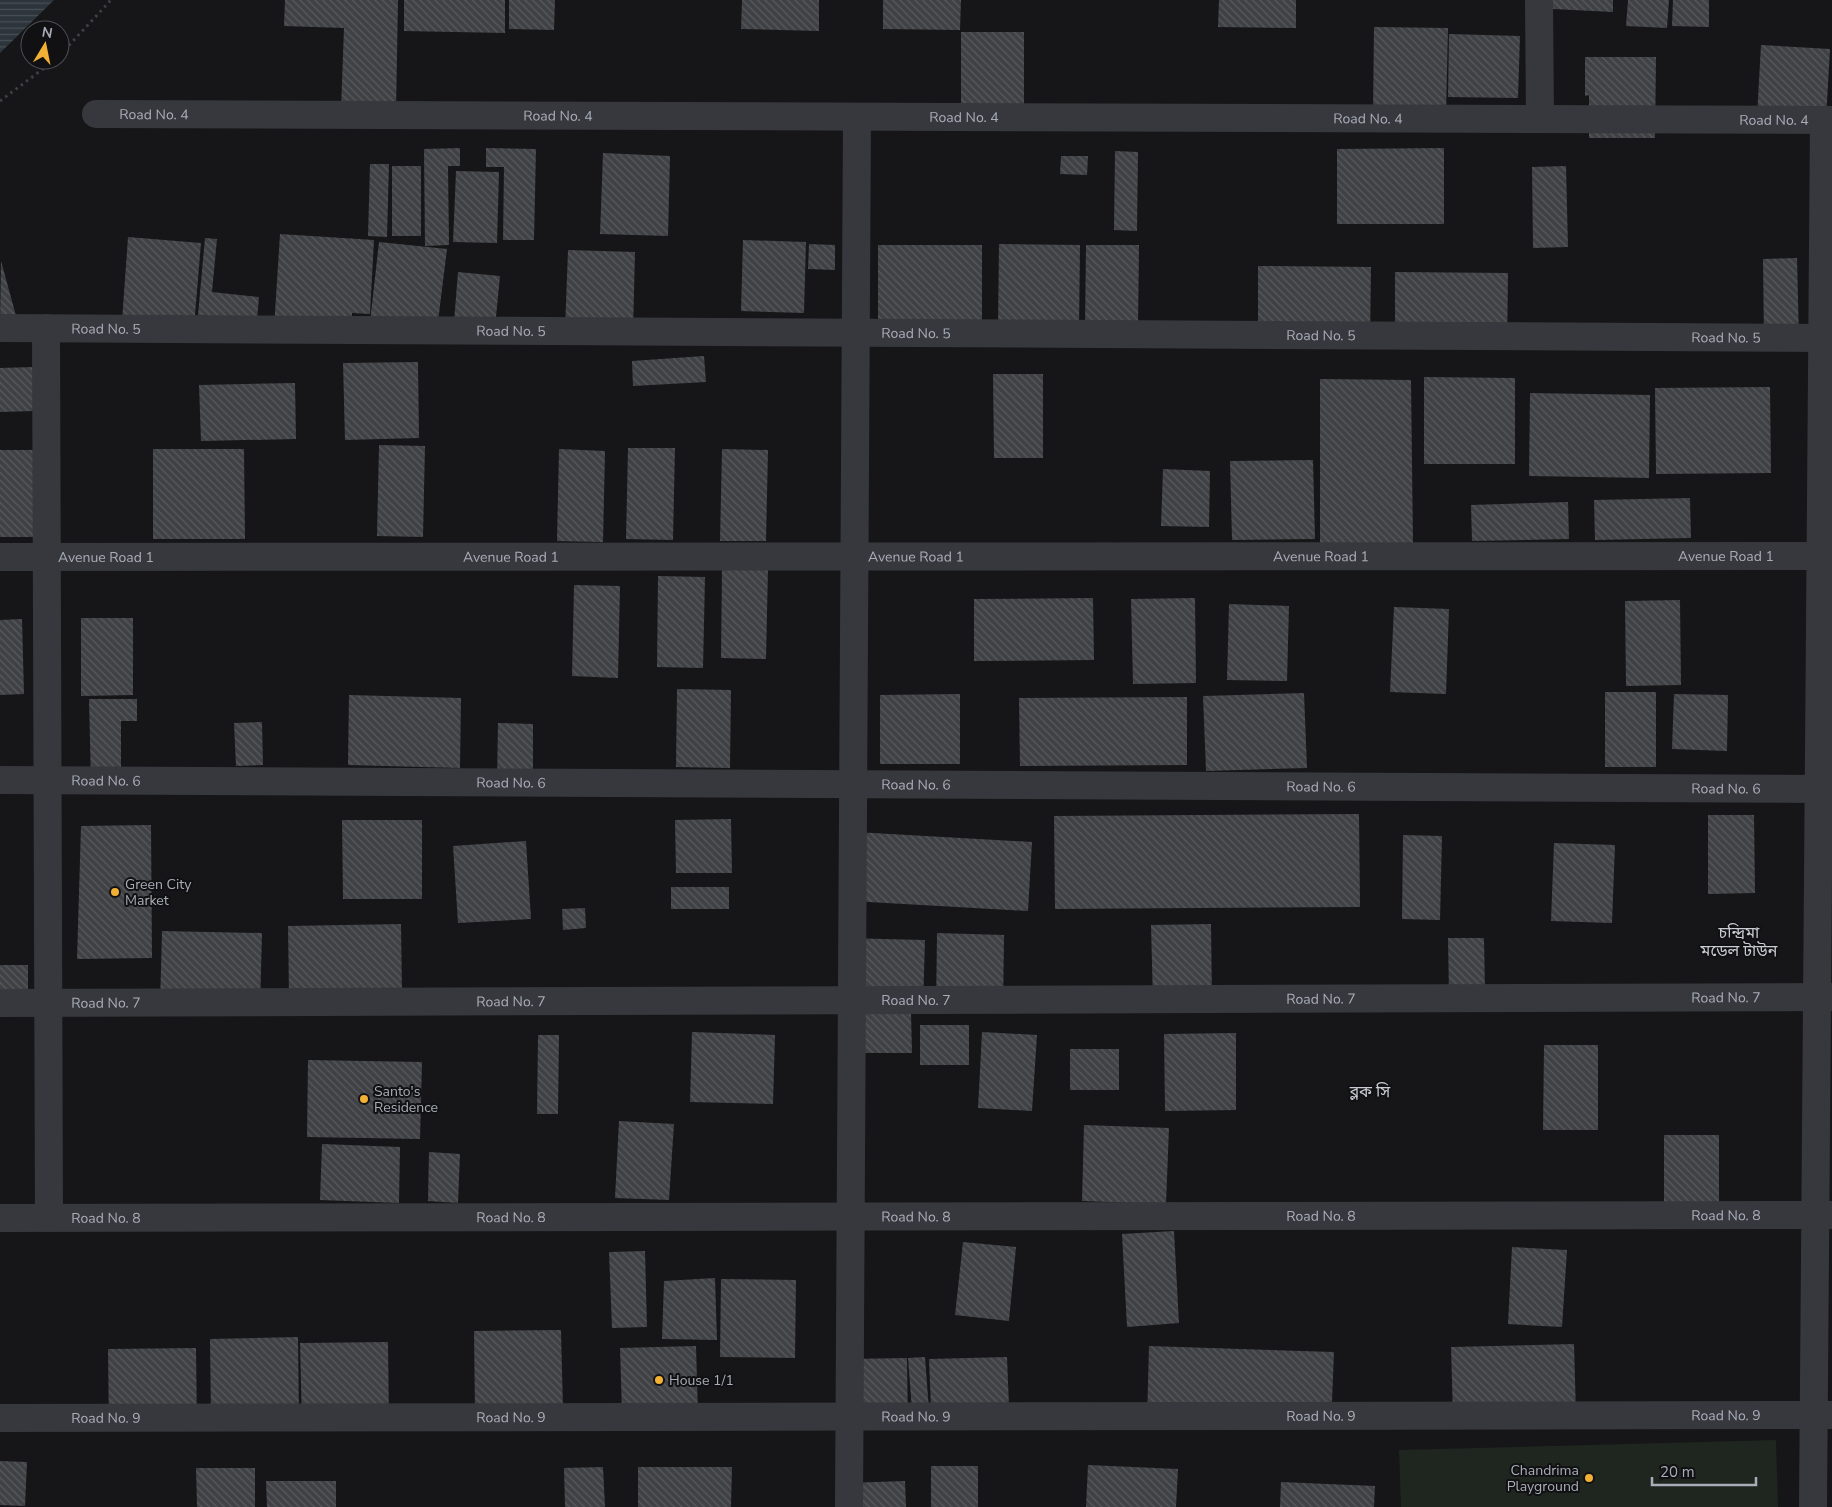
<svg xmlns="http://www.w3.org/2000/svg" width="1832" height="1507" font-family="'Nunito Sans','Noto Sans Bengali',sans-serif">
<defs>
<pattern id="water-rules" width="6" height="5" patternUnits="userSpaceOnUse" patternTransform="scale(1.25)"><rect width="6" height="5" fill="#2c353c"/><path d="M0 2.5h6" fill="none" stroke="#485056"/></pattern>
<pattern id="building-back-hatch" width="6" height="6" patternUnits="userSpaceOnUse" patternTransform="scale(1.25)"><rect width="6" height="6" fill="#404145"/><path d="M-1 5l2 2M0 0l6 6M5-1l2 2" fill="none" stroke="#595a5e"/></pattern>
</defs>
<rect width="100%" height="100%" fill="#161618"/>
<path fill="#1e261f" d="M 1776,1440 L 1778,1507 L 1401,1507 L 1399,1450 Z"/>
<path fill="url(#water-rules)" d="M 0,0 L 54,0 L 0,53 Z"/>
<path fill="url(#building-back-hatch)" d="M 285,0 L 398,0 L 396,111 L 341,109 L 344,28 L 284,26 Z
M 404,0 L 505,0 L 505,33 L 404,31 Z
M 509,0 L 555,0 L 554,30 L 509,29 Z
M 742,0 L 819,0 L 819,31 L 741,29 Z
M 883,0 L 961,0 L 960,30 L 883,29 Z
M 1219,0 L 1296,0 L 1296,28 L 1218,27 Z
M 1553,0 L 1613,0 L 1613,12 L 1553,9 Z
M 1628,0 L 1669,0 L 1667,28 L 1626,26 Z
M 1673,0 L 1709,0 L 1709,27 L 1672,26 Z
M 1374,27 L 1448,28 L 1446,115 L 1373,114 Z
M 961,32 L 1024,32 L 1024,116 L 961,117 Z
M 1449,34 L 1520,36 L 1518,98 L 1448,97 Z
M 1761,45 L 1830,49 L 1826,120 L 1757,116 Z
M 1585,57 L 1656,57 L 1655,138 L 1589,138 L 1589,95 L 1585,96 Z
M 460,148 L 460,166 L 448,166 L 449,245 L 425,246 L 424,149 Z
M 486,148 L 536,149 L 534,240 L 503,240 L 504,167 L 486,167 Z
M 1444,148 L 1444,224 L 1337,224 L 1337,149 Z
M 1115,151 L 1138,152 L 1137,231 L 1114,230 Z
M 603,153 L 670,156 L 668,236 L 600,234 Z
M 1061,156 L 1088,156 L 1087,175 L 1060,174 Z
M 370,164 L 389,164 L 387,237 L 368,236 Z
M 392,166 L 421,166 L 421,236 L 392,236 Z
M 1566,166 L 1568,247 L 1533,248 L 1532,167 Z
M 456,171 L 499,172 L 497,243 L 453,242 Z
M 280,234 L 374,240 L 370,314 L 352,313 L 351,333 L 274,328 Z
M 128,237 L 201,243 L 194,327 L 122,321 Z
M 205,238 L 217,239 L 212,292 L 259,297 L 257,320 L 198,315 Z
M 743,240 L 806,242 L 804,313 L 741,311 Z
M 379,242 L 447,249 L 437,330 L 370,322 Z
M 809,244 L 835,245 L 835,270 L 808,269 Z
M 999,244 L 1080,245 L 1079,329 L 998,327 Z
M 878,245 L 982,245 L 982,323 L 878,322 Z
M 1086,245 L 1139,245 L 1138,329 L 1085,328 Z
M 568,250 L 635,252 L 633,333 L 565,330 Z
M 1797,258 L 1799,339 L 1764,340 L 1763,259 Z
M 1,261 L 18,323 L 0,323 Z
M 1258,266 L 1371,267 L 1370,343 L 1258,342 Z
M 458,272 L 500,276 L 494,337 L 453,334 Z
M 1395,272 L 1508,273 L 1507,349 L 1395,348 Z
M 704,356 L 706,382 L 633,386 L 632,361 Z
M 418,362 L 419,438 L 345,440 L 343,363 Z
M 34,367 L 35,411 L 0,412 L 0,368 Z
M 993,374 L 1043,374 L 1043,458 L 994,458 Z
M 1424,377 L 1515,378 L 1515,464 L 1424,464 Z
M 1320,379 L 1411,380 L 1413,545 L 1320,545 Z
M 295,383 L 296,439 L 201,441 L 199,385 Z
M 1770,387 L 1771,473 L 1656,474 L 1655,388 Z
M 1530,393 L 1650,395 L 1649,478 L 1529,476 Z
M 379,445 L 425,446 L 423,537 L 377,536 Z
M 628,448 L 675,448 L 673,540 L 626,539 Z
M 153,449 L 244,449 L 245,539 L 153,539 Z
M 559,449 L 605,451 L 603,542 L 557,541 Z
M 722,449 L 768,450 L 766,541 L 720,541 Z
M 0,450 L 36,450 L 38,537 L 0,537 Z
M 1313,460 L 1315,539 L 1232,540 L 1230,461 Z
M 1163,469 L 1210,471 L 1209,527 L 1161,526 Z
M 1690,498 L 1691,538 L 1595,540 L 1594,500 Z
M 1568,502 L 1569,539 L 1472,541 L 1471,505 Z
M 722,567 L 768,568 L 766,659 L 721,658 Z
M 658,576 L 705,577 L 703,668 L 657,667 Z
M 574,585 L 620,586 L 618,678 L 572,676 Z
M 1093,598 L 1094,660 L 974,661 L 974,599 Z
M 1195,598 L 1196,683 L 1133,684 L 1131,599 Z
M 1680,600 L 1681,685 L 1626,686 L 1625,601 Z
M 1229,604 L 1289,606 L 1287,681 L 1227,680 Z
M 1394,607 L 1449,609 L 1446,694 L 1390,692 Z
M 81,618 L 133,618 L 133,695 L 81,696 Z
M 22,619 L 24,694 L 0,695 L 0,620 Z
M 677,689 L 731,690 L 730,768 L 676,767 Z
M 1605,692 L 1656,692 L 1656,767 L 1605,767 Z
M 1304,693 L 1307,768 L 1206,771 L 1203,696 Z
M 960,694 L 960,764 L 880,764 L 880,695 Z
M 1674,694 L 1728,695 L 1727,751 L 1672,749 Z
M 349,695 L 461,698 L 460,768 L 348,765 Z
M 1187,697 L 1187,765 L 1020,766 L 1019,698 Z
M 89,699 L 137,699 L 137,721 L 121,721 L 121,783 L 91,783 Z
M 262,722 L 263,765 L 236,766 L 234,723 Z
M 498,723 L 533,724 L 533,781 L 497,781 Z
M 1359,814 L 1360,907 L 1055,909 L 1054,816 Z
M 1708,815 L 1754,815 L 1755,893 L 1708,894 Z
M 731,819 L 732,873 L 676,873 L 675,820 Z
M 342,820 L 422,820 L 422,899 L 343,899 Z
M 151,825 L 152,958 L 77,959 L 81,826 Z
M 855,832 L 1032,842 L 1028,911 L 851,901 Z
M 1403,835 L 1442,836 L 1440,920 L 1402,919 Z
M 526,841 L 531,919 L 458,923 L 453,846 Z
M 1554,843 L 1615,845 L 1612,923 L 1551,921 Z
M 671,887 L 729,887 L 729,909 L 671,909 Z
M 585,908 L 586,928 L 563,930 L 562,909 Z
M 401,924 L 402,993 L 289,995 L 288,926 Z
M 1211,924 L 1212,1001 L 1153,1002 L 1151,925 Z
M 162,931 L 262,933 L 260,1008 L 160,1005 Z
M 937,933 L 1004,935 L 1003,1012 L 936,1011 Z
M 842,938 L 925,940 L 923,1005 L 841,1003 Z
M 1448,938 L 1484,938 L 1485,994 L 1449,994 Z
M 0,965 L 28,965 L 28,991 L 0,991 Z
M 911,1012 L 912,1053 L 863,1053 L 863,1013 Z
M 920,1025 L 969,1025 L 969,1065 L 920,1065 Z
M 692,1032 L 775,1035 L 773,1104 L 690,1102 Z
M 982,1032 L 1037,1035 L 1032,1111 L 978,1108 Z
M 1236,1033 L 1236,1110 L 1165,1111 L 1164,1034 Z
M 538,1035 L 559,1035 L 558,1114 L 537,1114 Z
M 1544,1045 L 1598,1045 L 1598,1130 L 1543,1130 Z
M 1070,1049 L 1119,1049 L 1119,1090 L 1070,1090 Z
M 308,1060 L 422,1062 L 420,1139 L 307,1137 Z
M 619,1121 L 674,1124 L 669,1200 L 615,1198 Z
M 1084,1125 L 1169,1128 L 1166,1204 L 1082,1201 Z
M 1664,1135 L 1719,1135 L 1719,1212 L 1664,1212 Z
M 322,1144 L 400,1147 L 399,1203 L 320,1200 Z
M 429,1152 L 460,1154 L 458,1203 L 428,1201 Z
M 1174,1231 L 1179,1323 L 1127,1327 L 1122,1234 Z
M 963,1242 L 1016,1247 L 1009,1321 L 955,1315 Z
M 1512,1247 L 1567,1250 L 1562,1327 L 1508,1324 Z
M 645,1251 L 647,1327 L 612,1328 L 609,1252 Z
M 715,1278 L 717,1340 L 662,1339 L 664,1281 Z
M 721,1279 L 796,1280 L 795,1358 L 720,1357 Z
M 561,1330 L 563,1410 L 475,1412 L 474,1331 Z
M 298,1337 L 299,1418 L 211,1419 L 210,1339 Z
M 388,1342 L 389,1423 L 302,1424 L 300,1343 Z
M 1574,1344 L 1576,1414 L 1453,1417 L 1451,1347 Z
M 696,1346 L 698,1413 L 622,1413 L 620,1348 Z
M 1149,1346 L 1334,1352 L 1331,1426 L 1147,1420 Z
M 196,1348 L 197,1428 L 109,1430 L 108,1349 Z
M 925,1357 L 929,1410 L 912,1411 L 908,1358 Z
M 1007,1357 L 1009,1406 L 931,1408 L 929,1359 Z
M 907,1358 L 908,1426 L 849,1426 L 848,1359 Z
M 0,1461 L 27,1462 L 25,1506 L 0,1505 Z
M 1088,1465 L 1178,1469 L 1176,1507 L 1086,1507 Z
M 931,1466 L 978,1466 L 978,1507 L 931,1507 Z
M 603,1467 L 605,1507 L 565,1507 L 564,1468 Z
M 638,1467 L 732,1467 L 731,1507 L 638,1507 Z
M 196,1468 L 255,1468 L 255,1507 L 197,1507 Z
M 266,1481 L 336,1481 L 336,1507 L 267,1507 Z
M 905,1481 L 906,1507 L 847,1507 L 846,1483 Z
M 1281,1482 L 1375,1486 L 1374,1507 L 1280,1507 Z"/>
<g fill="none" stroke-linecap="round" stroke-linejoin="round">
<path stroke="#3d3f44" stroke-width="3" stroke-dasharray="2.5 4" stroke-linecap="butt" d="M 60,55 L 111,0
M 0,101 L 55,60"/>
<g stroke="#37383d" stroke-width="28">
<path d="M 1539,0 L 1540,119"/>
<path id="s1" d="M 96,114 L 1832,120"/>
<path id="s2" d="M 0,328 L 1832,338"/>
<path d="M 46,328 L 49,1218"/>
<path id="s3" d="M 0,780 L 1832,789"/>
<path id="s4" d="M 0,1003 L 1832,997"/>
<path id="s5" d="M 0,1218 L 1832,1215"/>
<path id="s6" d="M 0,1418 L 1832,1415"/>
<path d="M 849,1507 L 857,117"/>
<path d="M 1813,1507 L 1824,120"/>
</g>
<path stroke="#37383d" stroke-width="28" id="s7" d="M 0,557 L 1832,556"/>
</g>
<g fill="#f2b134" stroke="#111113" stroke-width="2">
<circle cx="115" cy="892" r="5"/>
<circle cx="364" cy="1099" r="5"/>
<circle cx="659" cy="1380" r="5"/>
<circle cx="1589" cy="1478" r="5"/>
</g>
<g text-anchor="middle" stroke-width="4" stroke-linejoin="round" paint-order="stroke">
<g font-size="14" fill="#a8adb8" stroke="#111113">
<text dy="5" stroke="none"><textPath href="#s1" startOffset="58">Road No. 4</textPath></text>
<text dy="5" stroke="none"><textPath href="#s1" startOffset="462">Road No. 4</textPath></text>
<text dy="5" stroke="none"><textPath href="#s1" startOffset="868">Road No. 4</textPath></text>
<text dy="5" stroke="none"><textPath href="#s1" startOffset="1272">Road No. 4</textPath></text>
<text dy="5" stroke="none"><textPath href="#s1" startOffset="1678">Road No. 4</textPath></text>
<text dy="5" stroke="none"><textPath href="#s2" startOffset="106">Road No. 5</textPath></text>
<text dy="5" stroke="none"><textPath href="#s2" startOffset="511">Road No. 5</textPath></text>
<text dy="5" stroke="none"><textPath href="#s2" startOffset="916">Road No. 5</textPath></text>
<text dy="5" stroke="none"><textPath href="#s2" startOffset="1321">Road No. 5</textPath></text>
<text dy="5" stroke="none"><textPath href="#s2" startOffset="1726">Road No. 5</textPath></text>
<text dy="5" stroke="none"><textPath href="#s7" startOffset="106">Avenue Road 1</textPath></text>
<text dy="5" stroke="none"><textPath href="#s7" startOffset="511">Avenue Road 1</textPath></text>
<text dy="5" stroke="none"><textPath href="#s7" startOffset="916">Avenue Road 1</textPath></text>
<text dy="5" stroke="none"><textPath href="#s7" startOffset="1321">Avenue Road 1</textPath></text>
<text dy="5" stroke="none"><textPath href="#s7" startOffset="1726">Avenue Road 1</textPath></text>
<text dy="5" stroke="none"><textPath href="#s3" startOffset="106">Road No. 6</textPath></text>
<text dy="5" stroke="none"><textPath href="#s3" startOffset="511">Road No. 6</textPath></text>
<text dy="5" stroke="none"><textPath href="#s3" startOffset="916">Road No. 6</textPath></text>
<text dy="5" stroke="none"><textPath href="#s3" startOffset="1321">Road No. 6</textPath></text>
<text dy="5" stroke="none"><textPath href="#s3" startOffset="1726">Road No. 6</textPath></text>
<text dy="5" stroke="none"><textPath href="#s4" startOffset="1726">Road No. 7</textPath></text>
<text dy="5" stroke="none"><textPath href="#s4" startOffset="1321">Road No. 7</textPath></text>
<text dy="5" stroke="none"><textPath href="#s4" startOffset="916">Road No. 7</textPath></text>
<text dy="5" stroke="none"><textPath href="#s4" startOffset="511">Road No. 7</textPath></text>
<text dy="5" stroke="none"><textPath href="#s4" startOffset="106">Road No. 7</textPath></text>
<text dy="5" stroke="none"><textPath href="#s5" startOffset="1726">Road No. 8</textPath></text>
<text dy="5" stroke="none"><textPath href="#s5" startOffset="1321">Road No. 8</textPath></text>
<text dy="5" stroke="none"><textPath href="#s5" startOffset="511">Road No. 8</textPath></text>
<text dy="5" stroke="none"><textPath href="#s5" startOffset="916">Road No. 8</textPath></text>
<text dy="5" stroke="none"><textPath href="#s5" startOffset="106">Road No. 8</textPath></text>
<text dy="5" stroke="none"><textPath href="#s6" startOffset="1726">Road No. 9</textPath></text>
<text dy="5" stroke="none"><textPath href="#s6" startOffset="1321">Road No. 9</textPath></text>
<text dy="5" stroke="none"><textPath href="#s6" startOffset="511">Road No. 9</textPath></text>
<text dy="5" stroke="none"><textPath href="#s6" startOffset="916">Road No. 9</textPath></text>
<text dy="5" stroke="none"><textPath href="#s6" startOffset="106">Road No. 9</textPath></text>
</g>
<g font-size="14" fill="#a8adb8" stroke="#111113" text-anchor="start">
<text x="125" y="889">Green City<tspan x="125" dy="16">Market</tspan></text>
<text x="374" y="1096">Santo's<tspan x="374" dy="16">Residence</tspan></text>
<text x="669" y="1385">House 1/1</text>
<text x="1579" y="1475" text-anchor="end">Chandrima<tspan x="1579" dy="16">Playground</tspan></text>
</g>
<g font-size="16" fill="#c9ccd4" stroke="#111113">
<text x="1739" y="938">চন্দ্রিমা<tspan x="1739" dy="18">মডেল টাউন</tspan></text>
<text x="1370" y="1097">ব্লক সি</text>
</g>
</g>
<g transform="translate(45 45) rotate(10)"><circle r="24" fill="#111113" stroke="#4d4f55"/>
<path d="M0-4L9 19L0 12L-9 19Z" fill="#f2b134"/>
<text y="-8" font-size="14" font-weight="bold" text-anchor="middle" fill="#a8adb8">N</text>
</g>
<path d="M1652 1477v8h104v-8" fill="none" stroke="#a8adb8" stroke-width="2.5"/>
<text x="1660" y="1477" font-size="15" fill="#a8adb8" stroke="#111113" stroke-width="4" paint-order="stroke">20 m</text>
</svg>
